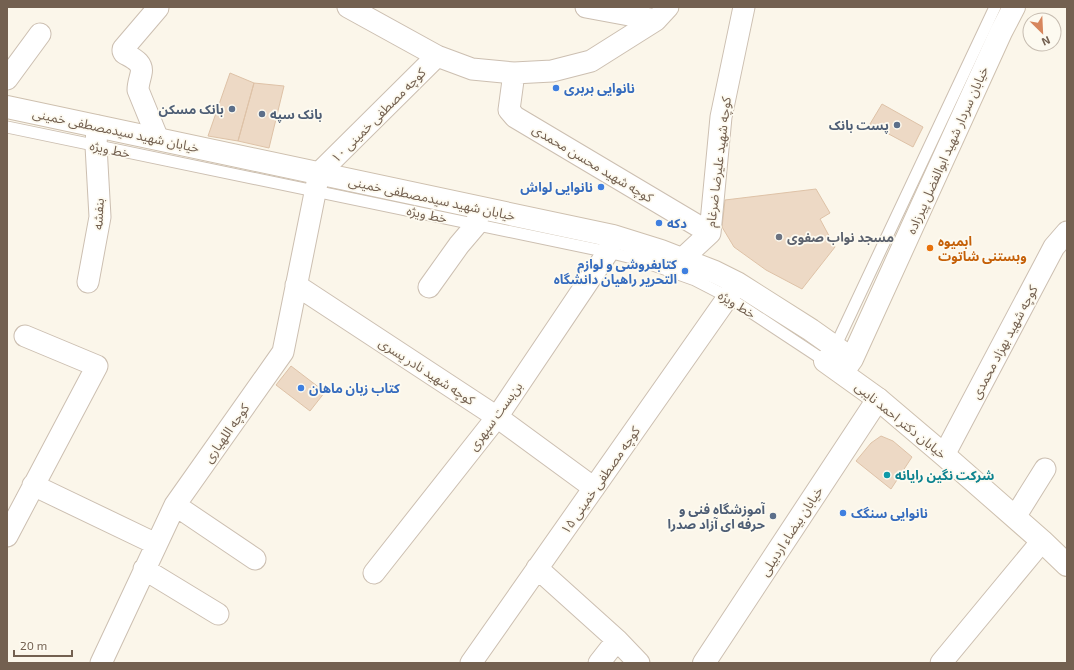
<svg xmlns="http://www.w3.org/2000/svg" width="1074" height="670" font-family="'Exo 2','Noto Sans Arabic',sans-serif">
<rect width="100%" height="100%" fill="#fbf6ea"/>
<path fill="#edd9c5" stroke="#dec2a7" d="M 230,73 L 254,83 L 238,141 L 208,136 Z
M 254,83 L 284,86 L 269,148 L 238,141 Z
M 882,104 L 923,127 L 913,147 L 870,124 Z
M 816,189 L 830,213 L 820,219 L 835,247 L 802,289 L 766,270 L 734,247 L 722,227 L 725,200 Z
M 291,366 L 325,392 L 310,411 L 276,385 Z
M 881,436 L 893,441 L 912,457 L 891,489 L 856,461 L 871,443 Z"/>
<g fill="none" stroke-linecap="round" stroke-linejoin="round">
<defs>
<path id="service" d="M 7,127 L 608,252 L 636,259 L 695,280 L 728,297 L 825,361 L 835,347 L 995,7"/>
<path id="minor" d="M 348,7 L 437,56 L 472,69 L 514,73 L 552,71 L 591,61 L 656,20 L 668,7
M 586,7 L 656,20
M 514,73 L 509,110 L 515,117 L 710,233
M 7,79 L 40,34
M 158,139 L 138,90 C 138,84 140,79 141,74 C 144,62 132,58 124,53 L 123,51 L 123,49 L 158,8
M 682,259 L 710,233 L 721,117 L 744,7
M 88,282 L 100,217 L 96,146 L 97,126
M 296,285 L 497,417 L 594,488
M 429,287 L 459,245 L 476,225 L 480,208
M 944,455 L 1054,247 L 1067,232
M 33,485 L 156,544
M 175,505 L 255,559
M 1015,517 L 1045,469
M 7,536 L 97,366 L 25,336
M 537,568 L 617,640 L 639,663
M 144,569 L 218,614
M 374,573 L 497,417 L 608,252 L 613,236
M 101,663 L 175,505 L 283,352 L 319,173 L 437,56
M 471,663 L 728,297 L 737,283
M 599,663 L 617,640
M 941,663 L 1042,541"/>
<path id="tertiary" d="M 704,663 L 878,399"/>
<path id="secondary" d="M 7,107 L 613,236 L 661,251 L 715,272 L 737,283 L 811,330 L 852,359
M 825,361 L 878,399 L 944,455 L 1042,541 L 1067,565
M 842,373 L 852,359 L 1001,32 L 1014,7"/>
</defs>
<use href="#service" stroke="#ccbfb1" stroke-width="13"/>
<use href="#minor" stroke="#ccbfb1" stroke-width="23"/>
<use href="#tertiary" stroke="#ccbfb1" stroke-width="24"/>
<use href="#secondary" stroke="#cec0af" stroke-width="24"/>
<use href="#service" stroke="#fff" stroke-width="11"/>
<use href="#minor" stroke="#fff" stroke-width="21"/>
<use href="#tertiary" stroke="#fff" stroke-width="22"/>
<use href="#secondary" stroke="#fff" stroke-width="22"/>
</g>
<g fill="#3f7fe0" stroke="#fdfaf0" stroke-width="1.5">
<circle cx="556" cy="88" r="4"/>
<circle cx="601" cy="187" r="4"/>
<circle cx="659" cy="223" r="4"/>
<circle cx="685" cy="271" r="4"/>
<circle cx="301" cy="388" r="4"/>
<circle cx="843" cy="513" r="4"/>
</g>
<g fill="#5c6f8a" stroke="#fdfaf0" stroke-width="1.5">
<circle cx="232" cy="109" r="4"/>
<circle cx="262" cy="114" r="4"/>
<circle cx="897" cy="125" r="4"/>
<circle cx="773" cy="516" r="4"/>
</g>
<circle fill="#6b7280" stroke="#fdfaf0" stroke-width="1.5" cx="779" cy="237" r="4"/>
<circle fill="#e8710a" stroke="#fdfaf0" stroke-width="1.5" cx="930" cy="248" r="4"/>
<circle fill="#0f9aa8" stroke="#fdfaf0" stroke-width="1.5" cx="887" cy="475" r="4"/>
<g text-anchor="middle" stroke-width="3.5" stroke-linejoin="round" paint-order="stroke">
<g font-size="13" font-weight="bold" fill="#366cbe" stroke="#fdfaf0" text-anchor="start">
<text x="564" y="93">نانوایی بربری</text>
<text x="593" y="192" text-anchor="end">نانوایی لواش</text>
<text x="667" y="228">دکه</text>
<text x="677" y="269" text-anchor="end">کتابفروشی و لوازم<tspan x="677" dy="15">التحریر راهیان دانشگاه</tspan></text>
<text x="309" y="393">کتاب زبان ماهان</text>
<text x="851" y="518">نانوایی سنگک</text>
</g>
<g font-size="13" font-weight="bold" fill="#4e5e75" stroke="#fdfaf0" text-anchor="end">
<text x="224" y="114">بانک مسکن</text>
<text x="270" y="119" text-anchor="start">بانک سپه</text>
<text x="889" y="130">پست بانک</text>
<text x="765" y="514">آموزشگاه فنی و<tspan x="765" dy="15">حرفه ای آزاد صدرا</tspan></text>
</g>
<g font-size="13" fill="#736050" stroke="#fdfaf0">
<text transform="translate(378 115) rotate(-45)" y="5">کوچه مصطفی خمینی ۱۰</text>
<text transform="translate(116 130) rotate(12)" y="5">خیابان شهید سیدمصطفی خمینی</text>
<text transform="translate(110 149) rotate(12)" y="5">خط ویژه</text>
<text transform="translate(947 150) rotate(-66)" y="5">خیابان سردار شهید ابوالفضل پیرزاده</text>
<text transform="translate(718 162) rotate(-83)" y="5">کوچه شهید علیرضا ضرغام</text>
<text transform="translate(593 163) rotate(31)" y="5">کوچه شهید محسن محمدی</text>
<text transform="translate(432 198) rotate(12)" y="5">خیابان شهید سیدمصطفی خمینی</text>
<text transform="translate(98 214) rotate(-87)" y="5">بنفشه</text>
<text transform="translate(427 214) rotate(12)" y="5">خط ویژه</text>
<text transform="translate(737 304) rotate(31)" y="5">خط ویژه</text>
<text transform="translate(1004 342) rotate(-62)" y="5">کوچه شهید بهزاد محمدی</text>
<text transform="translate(427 371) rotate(33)" y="5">کوچه شهید نادر یسری</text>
<text transform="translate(495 416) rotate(-54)" y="5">بن‌بست سپهری</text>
<text transform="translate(901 420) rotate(39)" y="5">خیابان دکتر احمد نایبی</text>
<text transform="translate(226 433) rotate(-55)" y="5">کوچه اللهیاری</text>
<text transform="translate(600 480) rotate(-55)" y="5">کوچه مصطفی خمینی ۱۵</text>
<text transform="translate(791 531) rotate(-57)" y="5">خیابان بیضاء اردبیلی</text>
</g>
<g font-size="13" font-weight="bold" fill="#5b616d" stroke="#fdfaf0" text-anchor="start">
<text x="787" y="242">مسجد نواب صفوی</text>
</g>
<g font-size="13" font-weight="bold" fill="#c56008" stroke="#fdfaf0" text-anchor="start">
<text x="938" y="246">ابمیوه<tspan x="938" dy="15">وبستنی شاتوت</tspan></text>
</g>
<g font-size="13" font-weight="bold" fill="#0d838f" stroke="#fdfaf0" text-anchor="start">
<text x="895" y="480">شرکت نگین رایانه</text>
</g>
</g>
<rect width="1074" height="670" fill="none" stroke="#736050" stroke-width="16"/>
<g transform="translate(1042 32) rotate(156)"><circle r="19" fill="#fdfaf0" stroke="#c6bcb0"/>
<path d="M0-3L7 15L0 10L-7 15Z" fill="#d7865d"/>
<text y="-6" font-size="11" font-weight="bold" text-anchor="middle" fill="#736050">N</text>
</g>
<path d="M14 650v6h58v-6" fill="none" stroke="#736050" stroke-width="2"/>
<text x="20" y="650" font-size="12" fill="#736050" stroke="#fdfaf0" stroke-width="3" paint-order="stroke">20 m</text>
</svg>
